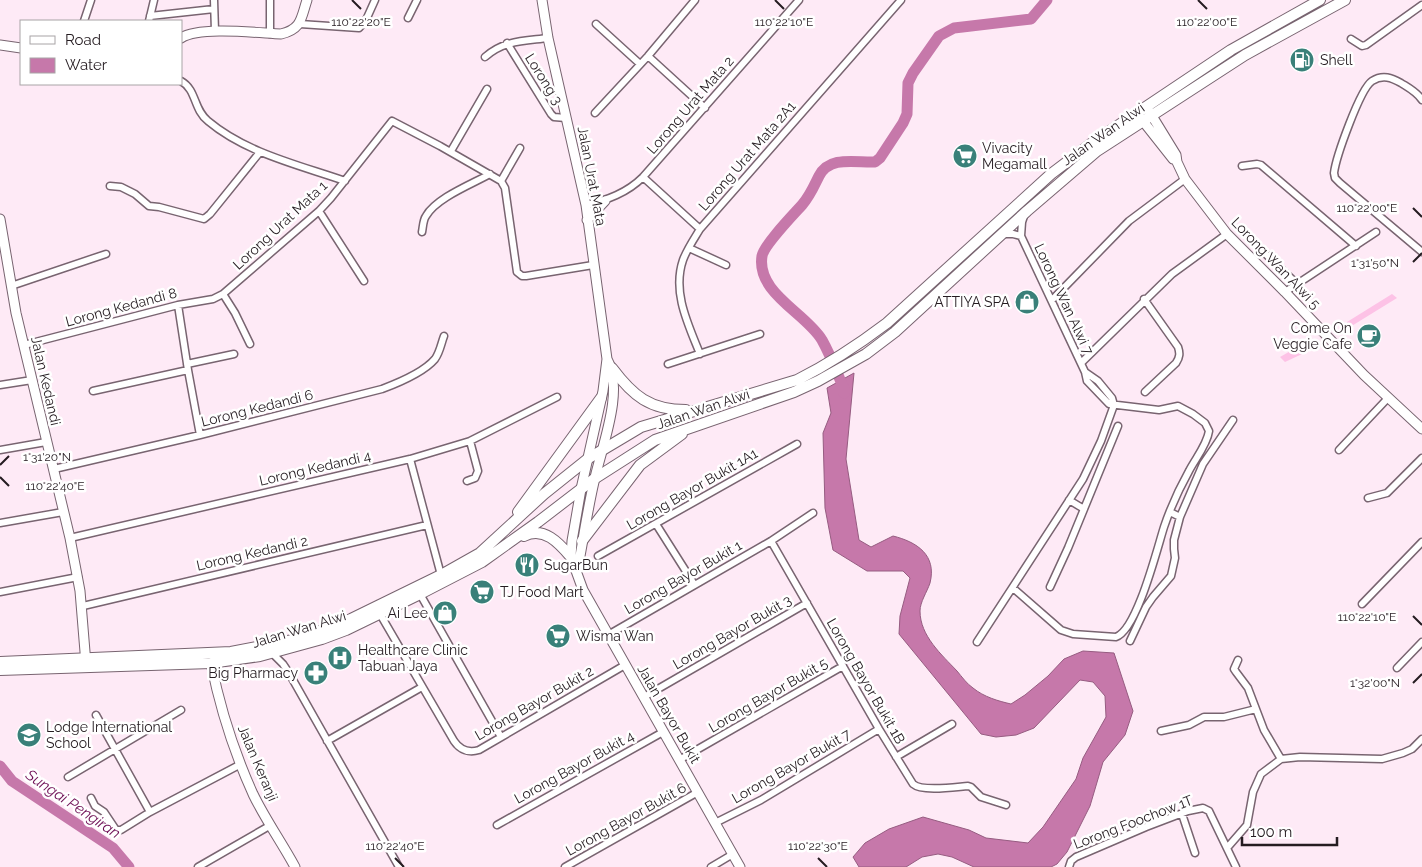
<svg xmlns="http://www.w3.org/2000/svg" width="1422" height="867" font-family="Raleway,sans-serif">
<rect width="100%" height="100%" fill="#feeaf6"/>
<path fill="#fdc2e6" d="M 1392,294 L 1397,298 L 1350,327 L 1347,322 Z
M 1308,341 L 1315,348 L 1285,362 L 1280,357 Z"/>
<path fill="#c678aa" stroke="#965c81" d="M 854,373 L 846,459 L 859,540 L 871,547 L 893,536 C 917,542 937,555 930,583 C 927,592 920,602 920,611 C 920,636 942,655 957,671 C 962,677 967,684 973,688 C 984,697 998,701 1011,704 L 1025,695 L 1048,676 L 1064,659 L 1083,651 L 1114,653 L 1133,711 L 1125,735 L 1103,762 L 1090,806 L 1067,852 L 1057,864 L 1051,867 L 974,867 L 952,857 L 938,854 L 922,857 L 906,867 L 859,867 L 853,857 L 865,843 L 889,829 L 923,817 L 969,830 L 986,838 L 1028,843 L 1043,827 L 1076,779 L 1083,758 L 1106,717 L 1105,696 L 1093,682 L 1080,680 L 1034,728 L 1016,735 L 996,737 L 981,734 L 899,634 L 900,616 L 910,578 L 903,571 L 867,571 L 833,550 L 825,508 L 823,433 L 831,413 L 827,388 Z"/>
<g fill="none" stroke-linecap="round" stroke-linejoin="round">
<path stroke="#c678aa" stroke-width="11" d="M 844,393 L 844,389 C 837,373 831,356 822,340 C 806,313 756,293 762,256 C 764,245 793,215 802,205 C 810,196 814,186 819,176 C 830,155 857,163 875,162 L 880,158 L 903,123 L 907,114 L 908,83 L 913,73 L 939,36 L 954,28 L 1031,19 L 1047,0
M 0,766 L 12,781 L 113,848 L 129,867"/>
<defs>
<path id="street" d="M 214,0 L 215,31
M 270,0 L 270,34
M 150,16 L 214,9
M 408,18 L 417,0
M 84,21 L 91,0
M 149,21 L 154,0
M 300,24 L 359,28 L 366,20 L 375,0
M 596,24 L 640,64
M 1351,39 L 1362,46 L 1366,45 L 1422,5
M 507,43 L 551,114 L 554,117 L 566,118
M 648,56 L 705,108
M 485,57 C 504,40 524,41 548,38
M 181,81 C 197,90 193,109 208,121 C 246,153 299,165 345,181
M 1422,100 C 1417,92 1409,88 1401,83 C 1392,78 1383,74 1372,81 C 1360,89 1336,157 1334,173 L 1335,178 L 1340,183 L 1422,252
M 595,113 L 648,56 L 695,0
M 451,151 L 487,89
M 1242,166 L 1257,164 L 1261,165 L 1356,246
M 643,177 L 700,229
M 501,181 L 520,148
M 110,186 L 121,187 L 135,194 L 149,206 L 159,207 L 204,219 L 210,214 L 260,152
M 586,205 C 607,200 627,193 643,177 L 799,0
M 319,211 L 364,281
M 422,232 C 423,227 423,220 426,216 C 436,198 472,184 490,174
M 1003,234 L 1013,234 L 1021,236
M 1250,239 L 1297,284
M 689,248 L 726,265
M 11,286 L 106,254
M 1285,292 L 1376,232
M 223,294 L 235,313 L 250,344
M 1144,299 L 1178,347 C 1180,353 1180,357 1176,363 L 1145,392
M 1052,300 L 1129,221 L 1185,179
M 178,305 L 188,370
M 24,345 L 178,305 L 213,299 L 223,294 L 319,211 L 331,198 L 392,121 L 440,146 L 501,181 L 505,188 L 517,272 L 522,276 L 526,276 L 593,265
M 700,354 C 688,324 672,292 683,260 C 687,249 694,239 700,229 L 901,0
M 1081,363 L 1172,274 L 1227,234
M 187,364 L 234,354
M 668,364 L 760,334
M 0,385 L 32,380
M 93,391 L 188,370 L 200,435
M 0,450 L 46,442
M 1339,450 L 1388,398
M 410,459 L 441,575
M 54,469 L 200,435 L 382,389 C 398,383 424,372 435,359 C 440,352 441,344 444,336
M 467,481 L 475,478 L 478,471 L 470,441
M 1368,498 L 1387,493 L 1422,458
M 1069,500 L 1084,509 L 1118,426
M 1170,512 L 1180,517 L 1203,464 L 1233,420
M 0,523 L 63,512
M 656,524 L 694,584
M 70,538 L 410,459 L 470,441 L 557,397
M 771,541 L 879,729 L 913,784 C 922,792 955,787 968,786 L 971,787 L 981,797 L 1006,805
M 598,556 L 797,444
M 1050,587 L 1068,548 L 1084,509
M 1013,588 L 1061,630 L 1073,634 L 1116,637 C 1137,630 1157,549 1164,527 C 1170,509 1179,489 1189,471 C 1195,459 1207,445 1209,431 L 1205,423 L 1193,414 L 1178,406 L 1159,410 L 1109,404 L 1087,381 L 1085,372 L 1021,236 L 1022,222 L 1024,216
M 0,592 L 78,577
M 420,594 L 501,737
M 1362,604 L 1422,542
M 83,606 L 427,525
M 380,614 L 454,741 C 460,750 469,753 479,750 L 625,665
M 608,635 L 771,541 L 813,513
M 1130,641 L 1146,607 L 1153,597 L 1171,576 L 1175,558 L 1174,549 L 1174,540 L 1180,517
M 977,642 L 1083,479 L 1101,441 L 1114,405 L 1112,398 L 1098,381 L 1085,372
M 273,654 L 283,664 L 289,673 L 399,867
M 1238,660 L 1234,669 L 1236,672 L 1248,688 L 1264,730 L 1281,759
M 1397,668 L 1422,642
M 644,697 L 807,603
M 96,715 L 150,812
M 1161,731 L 1189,725 L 1204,717 L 1224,717 L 1256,709
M 327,741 L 422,687
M 896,757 L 952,724
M 679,760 L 843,666
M 68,777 L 181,710
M 91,798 L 95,806 L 104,812 L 116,830 L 121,830 L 150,812 L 241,764
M 1182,814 L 1195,853
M 715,823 L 761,800 L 879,729
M 497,825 L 663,732
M 1227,848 L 1247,825 L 1253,792 L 1261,774 L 1281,759 L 1300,757 L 1382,759 L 1403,753 L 1412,749 L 1422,739
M 198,867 L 271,825
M 565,867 L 698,792
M 711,867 L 733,854
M 1069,867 L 1071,861 L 1076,857 L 1146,827 L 1188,811 L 1203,808 L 1209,811 L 1236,867"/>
<path id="secondary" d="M 542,0 L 548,38 L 586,205 L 607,359 C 625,391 601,448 594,482 C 587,512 583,542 577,572
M 181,38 C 200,26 258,33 281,34 C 302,29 301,18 307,0
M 0,45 L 21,48
M 1149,111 L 1176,155 L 1177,162 L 1185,179 L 1227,234 L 1285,292 L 1364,375 L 1422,429
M 1139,116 L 1173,159
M 0,219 L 16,313 L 70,538 L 80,591 L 86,664
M 587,220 L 605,201
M 607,359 L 603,391 L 581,489 L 572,541 L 571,557 L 583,590 L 740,867
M 211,663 C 220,708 234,752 253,794 C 265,819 282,843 295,867"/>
<path id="primary" d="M 612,368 C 633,396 650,410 686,410
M 518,512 L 601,398
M 524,536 C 544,526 559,543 571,557
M 582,541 L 640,465 L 682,434
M 0,662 L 231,652 L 293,640 L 323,630 L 351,619 L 441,575 L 480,553 L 544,494 L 589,458 L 641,427 L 797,380 C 829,364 858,345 887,323 L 1051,174 L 1092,143 L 1231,50 L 1320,0
M 0,670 L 211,663 L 260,656 L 322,639 L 346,630 L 420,594 L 482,562 L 538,522 L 594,479 L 655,440 L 794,392 L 818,381 L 866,354 L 895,332 L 1027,211 L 1097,151 L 1245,55 L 1345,0"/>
</defs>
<use href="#street" stroke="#786470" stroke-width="9"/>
<use href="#secondary" stroke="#786470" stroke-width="11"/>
<use href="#primary" stroke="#786470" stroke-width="12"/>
<use href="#street" stroke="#fff" stroke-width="6"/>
<use href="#secondary" stroke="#fff" stroke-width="9"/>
<use href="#primary" stroke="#fff" stroke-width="10"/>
</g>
<path fill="none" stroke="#251c21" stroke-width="2" d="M 352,0 L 361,9M 775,0 L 784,9M 1198,0 L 1207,9M 1413,208 L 1422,217M 1413,262 L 1422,253M 0,465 L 9,456M 0,477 L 9,486M 1413,616 L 1422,625M 1413,683 L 1422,674M 395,858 L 404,867M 818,858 L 827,867"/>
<defs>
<symbol id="fuel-disc" viewBox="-11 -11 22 22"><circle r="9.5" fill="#398079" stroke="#fff"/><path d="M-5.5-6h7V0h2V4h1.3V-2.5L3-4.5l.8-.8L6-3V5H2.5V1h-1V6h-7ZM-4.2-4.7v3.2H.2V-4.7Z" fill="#fff"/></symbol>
<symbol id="supermarket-disc" viewBox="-11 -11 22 22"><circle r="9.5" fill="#398079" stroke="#fff"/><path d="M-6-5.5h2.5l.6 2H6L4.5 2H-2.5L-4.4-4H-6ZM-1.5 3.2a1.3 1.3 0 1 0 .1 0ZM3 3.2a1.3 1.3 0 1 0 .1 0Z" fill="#fff"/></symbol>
<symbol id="shop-disc" viewBox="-11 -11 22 22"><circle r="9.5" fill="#398079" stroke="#fff"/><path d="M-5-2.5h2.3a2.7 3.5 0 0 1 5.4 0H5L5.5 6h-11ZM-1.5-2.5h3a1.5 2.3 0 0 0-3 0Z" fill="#fff"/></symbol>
<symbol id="cafe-disc" viewBox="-11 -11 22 22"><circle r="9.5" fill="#398079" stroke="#fff"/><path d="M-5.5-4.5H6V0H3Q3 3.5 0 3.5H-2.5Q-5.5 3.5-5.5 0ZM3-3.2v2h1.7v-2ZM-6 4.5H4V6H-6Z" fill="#fff"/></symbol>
<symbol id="restaurant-disc" viewBox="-11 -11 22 22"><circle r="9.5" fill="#398079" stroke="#fff"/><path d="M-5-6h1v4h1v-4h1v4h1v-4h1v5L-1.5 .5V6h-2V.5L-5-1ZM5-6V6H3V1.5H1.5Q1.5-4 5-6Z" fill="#fff"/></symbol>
<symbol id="hospital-disc" viewBox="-11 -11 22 22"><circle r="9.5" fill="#398079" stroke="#fff"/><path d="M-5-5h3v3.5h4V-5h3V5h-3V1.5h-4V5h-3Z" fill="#fff"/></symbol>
<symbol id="pharmacy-disc" viewBox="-11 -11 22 22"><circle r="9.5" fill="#398079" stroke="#fff"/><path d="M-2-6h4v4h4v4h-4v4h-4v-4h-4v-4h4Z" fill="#fff"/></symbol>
<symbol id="school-disc" viewBox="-11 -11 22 22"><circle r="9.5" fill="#398079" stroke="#fff"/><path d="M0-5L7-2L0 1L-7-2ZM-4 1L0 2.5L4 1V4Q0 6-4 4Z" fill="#fff"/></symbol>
</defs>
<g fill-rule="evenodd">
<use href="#fuel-disc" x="1288" y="46" width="28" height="28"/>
<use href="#supermarket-disc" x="951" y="142" width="28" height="28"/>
<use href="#shop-disc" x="1013" y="288" width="28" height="28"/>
<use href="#cafe-disc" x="1355" y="322" width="28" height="28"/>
<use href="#restaurant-disc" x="513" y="551" width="28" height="28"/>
<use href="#supermarket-disc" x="468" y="578" width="28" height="28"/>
<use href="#shop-disc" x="431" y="599" width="28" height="28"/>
<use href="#supermarket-disc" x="544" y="622" width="28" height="28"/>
<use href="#hospital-disc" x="326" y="644" width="28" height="28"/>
<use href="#pharmacy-disc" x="302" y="659" width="28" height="28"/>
<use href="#school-disc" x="15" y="721" width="28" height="28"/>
</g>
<g text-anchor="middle" stroke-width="5" stroke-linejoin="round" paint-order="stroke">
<g font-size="14" fill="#251c21" stroke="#fff" text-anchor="start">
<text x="1320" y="65">Shell</text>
<text x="982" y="153">Vivacity<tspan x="982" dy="16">Megamall</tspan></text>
<text x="1010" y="307" text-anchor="end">ATTIYA SPA</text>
<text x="1352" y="333" text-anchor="end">Come On<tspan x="1352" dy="16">Veggie Cafe</tspan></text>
<text x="544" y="570">SugarBun</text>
<text x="500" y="597">TJ Food Mart</text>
<text x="428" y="618" text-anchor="end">Ai Lee</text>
<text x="576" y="641">Wisma Wan</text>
<text x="358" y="655">Healthcare Clinic<tspan x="358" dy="16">Tabuan Jaya</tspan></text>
<text x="298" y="678" text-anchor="end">Big Pharmacy</text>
<text x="46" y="732">Lodge International<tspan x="46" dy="16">School</tspan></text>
</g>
<g font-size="14" fill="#251c21" stroke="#fff">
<text transform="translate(544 79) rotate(58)" y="5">Lorong 3</text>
<text transform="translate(690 105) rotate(-49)" y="5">Lorong Urat Mata 2</text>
<text transform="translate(1103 134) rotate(-35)" y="5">Jalan Wan Alwi</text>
<text transform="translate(747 156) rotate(-49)" y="5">Lorong Urat Mata 2A1</text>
<text transform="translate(592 176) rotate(79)" y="5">Jalan Urat Mata</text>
<text transform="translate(280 225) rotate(-43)" y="5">Lorong Urat Mata 1</text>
<text transform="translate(1276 263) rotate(46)" y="5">Lorong Wan Alwi 5</text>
<text transform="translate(1064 299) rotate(65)" y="5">Lorong Wan Alwi 7</text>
<text transform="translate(121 307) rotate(-15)" y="5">Lorong Kedandi 8</text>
<text transform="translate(46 381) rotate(77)" y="5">Jalan Kedandi</text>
<text transform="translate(257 408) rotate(-14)" y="5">Lorong Kedandi 6</text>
<text transform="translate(703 409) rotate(-19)" y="5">Jalan Wan Alwi</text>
<text transform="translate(315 468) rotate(-13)" y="5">Lorong Kedandi 4</text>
<text transform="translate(692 489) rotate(-30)" y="5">Lorong Bayor Bukit 1A1</text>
<text transform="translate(252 553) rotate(-13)" y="5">Lorong Kedandi 2</text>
<text transform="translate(683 577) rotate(-30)" y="5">Lorong Bayor Bukit 1</text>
<text transform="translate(299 629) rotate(-17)" y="5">Jalan Wan Alwi</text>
<text transform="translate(732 632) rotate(-30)" y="5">Lorong Bayor Bukit 3</text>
<text transform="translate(866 681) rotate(60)" y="5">Lorong Bayor Bukit 1B</text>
<text transform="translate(768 695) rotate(-30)" y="5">Lorong Bayor Bukit 5</text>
<text transform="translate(534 703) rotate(-30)" y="5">Lorong Bayor Bukit 2</text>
<text transform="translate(669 714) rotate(60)" y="5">Jalan Bayor Bukit</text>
<text transform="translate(258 763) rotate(67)" y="5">Jalan Keranji</text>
<text transform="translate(791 766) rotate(-30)" y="5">Lorong Bayor Bukit 7</text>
<text transform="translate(574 767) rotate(-29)" y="5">Lorong Bayor Bukit 4</text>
<text transform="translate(626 819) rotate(-29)" y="5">Lorong Bayor Bukit 6</text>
<text transform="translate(1133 822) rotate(-21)" y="5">Lorong Foochow 1T</text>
</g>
<g font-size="15" font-style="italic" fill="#6e0e55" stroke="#fff">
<text transform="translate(73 804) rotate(34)" y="5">Sungai Pengiran</text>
</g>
</g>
<g font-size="12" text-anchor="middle" fill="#251c21" stroke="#fff" stroke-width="5" stroke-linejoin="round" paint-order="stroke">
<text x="361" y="26">110°22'20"E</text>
<text x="784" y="26">110°22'10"E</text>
<text x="1207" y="26">110°22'00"E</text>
<text x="1367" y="212">110°22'00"E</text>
<text x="1375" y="267">1°31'50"N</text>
<text x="47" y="461">1°31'20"N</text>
<text x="55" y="490">110°22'40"E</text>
<text x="1367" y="621">110°22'10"E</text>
<text x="1375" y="687">1°32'00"N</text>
<text x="395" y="850">110°22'40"E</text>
<text x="818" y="850">110°22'30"E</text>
</g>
<rect x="20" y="20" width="162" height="65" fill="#ffffff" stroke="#a8a4a6"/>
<rect x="30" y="36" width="25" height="8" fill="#ffffff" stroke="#a8a4a6"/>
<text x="65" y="45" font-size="15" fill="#251c21">Road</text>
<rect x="30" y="58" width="25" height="15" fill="#c678aa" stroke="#a8a4a6"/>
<text x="65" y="70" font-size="15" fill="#251c21">Water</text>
<path d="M1242 837v8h95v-8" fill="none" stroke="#251c21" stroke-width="2.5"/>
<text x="1250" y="837" font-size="15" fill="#251c21" stroke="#ffffff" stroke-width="4" paint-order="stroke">100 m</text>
</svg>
